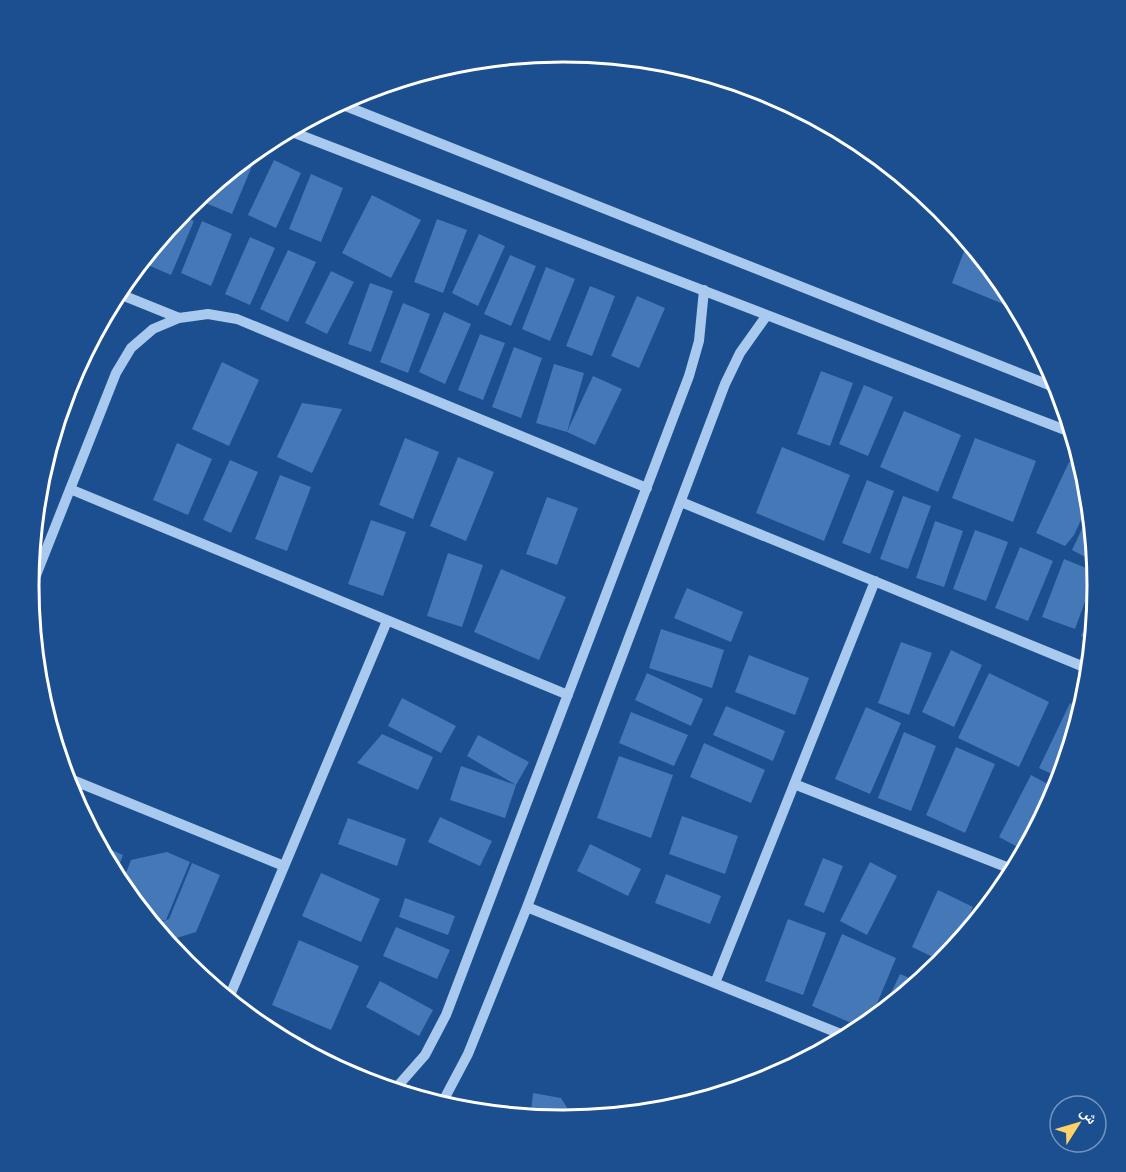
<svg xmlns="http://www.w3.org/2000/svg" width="1126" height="1172" font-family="Overpass,'Noto Naskh Arabic',sans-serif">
<rect width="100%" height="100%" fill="#1b4f8f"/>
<path fill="#4478b7" d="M 253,152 L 257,154 L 232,214 L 196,199 Z
M 274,160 L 301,173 L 276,228 L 248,215 Z
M 311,174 L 343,188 L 321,242 L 289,229 Z
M 372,195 L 421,220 L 391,278 L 342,253 Z
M 179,215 L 194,221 L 171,275 L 141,262 Z
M 437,219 L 467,230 L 443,293 L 414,282 Z
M 202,221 L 232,234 L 211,286 L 181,273 Z
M 479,234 L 505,246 L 478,306 L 452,293 Z
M 250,237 L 275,248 L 250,305 L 225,294 Z
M 968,241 L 1008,289 L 1018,310 L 952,283 Z
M 288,250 L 316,262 L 288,322 L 260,309 Z
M 510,255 L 536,266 L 511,326 L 484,314 Z
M 546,267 L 575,279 L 550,341 L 522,329 Z
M 331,271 L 354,282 L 327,334 L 305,323 Z
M 370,283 L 393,291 L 371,352 L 348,344 Z
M 590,286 L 615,296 L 592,356 L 566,346 Z
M 637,296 L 665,308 L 639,368 L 611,356 Z
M 403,303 L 430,314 L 408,373 L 380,362 Z
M 444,312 L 471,324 L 445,384 L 419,372 Z
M 480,334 L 505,343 L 483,400 L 458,390 Z
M 514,347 L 542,358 L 521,418 L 492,407 Z
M 222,362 L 259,380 L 229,446 L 192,429 Z
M 554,364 L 584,373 L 567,432 L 536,423 Z
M 821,371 L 853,383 L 830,446 L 797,434 Z
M 593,376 L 622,389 L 595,445 L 567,432 Z
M 864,385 L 893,397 L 868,456 L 839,444 Z
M 302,403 L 342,409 L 312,473 L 277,457 Z
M 904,411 L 961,435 L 938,492 L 880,467 Z
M 405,438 L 439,452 L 413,519 L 379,505 Z
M 975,438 L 1036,461 L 1013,522 L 952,498 Z
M 177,443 L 212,459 L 188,515 L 153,500 Z
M 782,447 L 850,475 L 824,541 L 756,513 Z
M 458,457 L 494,472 L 466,541 L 430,526 Z
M 230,460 L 258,472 L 231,533 L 203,520 Z
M 1069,462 L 1083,468 L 1087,482 L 1089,503 L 1074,535 L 1065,546 L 1036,533 Z
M 280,475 L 311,487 L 287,551 L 255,539 Z
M 867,480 L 894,491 L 870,554 L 842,543 Z
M 903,496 L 931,506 L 908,569 L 880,559 Z
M 547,497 L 578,508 L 557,565 L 526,554 Z
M 1090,512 L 1095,562 L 1072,550 Z
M 371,520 L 406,532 L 383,596 L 348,584 Z
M 935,521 L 963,531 L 944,587 L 916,578 Z
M 975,530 L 1008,542 L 986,601 L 953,589 Z
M 1020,547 L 1053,561 L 1028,621 L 995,608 Z
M 448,553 L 483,565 L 462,627 L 427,616 Z
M 1064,559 L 1096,572 L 1075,629 L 1042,617 Z
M 501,569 L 566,597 L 539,660 L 474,632 Z
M 687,588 L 743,612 L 731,642 L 674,618 Z
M 1095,603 L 1096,603 L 1092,641 L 1081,636 Z
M 661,629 L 724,650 L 712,688 L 649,668 Z
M 901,642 L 932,653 L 909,715 L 878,703 Z
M 951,650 L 982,665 L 954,727 L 922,712 Z
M 749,655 L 809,678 L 795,715 L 735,692 Z
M 647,673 L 703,699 L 691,726 L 635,700 Z
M 989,673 L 1049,702 L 1019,767 L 958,738 Z
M 402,698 L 456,726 L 441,753 L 388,726 Z
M 1070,703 L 1082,709 L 1060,778 L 1039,768 Z
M 726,706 L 785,731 L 773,761 L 713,735 Z
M 866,707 L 901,723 L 870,794 L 835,779 Z
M 631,712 L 688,735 L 674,766 L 619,743 Z
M 904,732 L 936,746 L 911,811 L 878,798 Z
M 382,734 L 433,757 L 418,790 L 357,763 Z
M 478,735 L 529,762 L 516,785 L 467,756 Z
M 704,743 L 765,770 L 751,803 L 690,777 Z
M 956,747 L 995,764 L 965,833 L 926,815 Z
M 619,756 L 673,775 L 651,838 L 597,818 Z
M 461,766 L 516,785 L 505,818 L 450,800 Z
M 1031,775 L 1057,789 L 1025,851 L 999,837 Z
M 682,816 L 738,836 L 725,874 L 669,854 Z
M 440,817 L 492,841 L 480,866 L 428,842 Z
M 348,818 L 406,839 L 397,866 L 338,844 Z
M 98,844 L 123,855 L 115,876 L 103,853 Z
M 590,844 L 641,869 L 628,896 L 577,871 Z
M 167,852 L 190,862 L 166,920 L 151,922 L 121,885 L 131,860 Z
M 823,858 L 843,866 L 824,913 L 804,905 Z
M 870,862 L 897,876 L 867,935 L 840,921 Z
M 192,863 L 220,875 L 196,932 L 167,941 L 153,925 L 169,919 Z
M 321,873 L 380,899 L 361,942 L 302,916 Z
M 666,874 L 721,896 L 710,924 L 655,903 Z
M 938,890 L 973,907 L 955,947 L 943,962 L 912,947 Z
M 405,898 L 455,916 L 448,935 L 399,917 Z
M 788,919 L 826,933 L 803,995 L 765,981 Z
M 396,927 L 450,950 L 437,979 L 383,956 Z
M 842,934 L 896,958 L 869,1023 L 863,1028 L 812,1006 Z
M 299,940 L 359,966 L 331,1030 L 272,1005 Z
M 900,974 L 919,982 L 882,1012 Z
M 380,981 L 433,1010 L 419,1036 L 366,1007 Z
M 533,1093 L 561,1098 L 574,1119 L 563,1120 L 502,1114 L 503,1107 L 531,1112 Z"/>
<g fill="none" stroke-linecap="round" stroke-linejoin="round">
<path stroke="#a9c9ee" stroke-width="10" d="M 338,103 L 1059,389
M 287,130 L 1073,433
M 117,293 L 179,318
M 70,489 L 568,695
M 681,502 L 1089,669
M 29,593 L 116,373 L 131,348 L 153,329 L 179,318 L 208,314 L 237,319 L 647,488
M 65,777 L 284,866
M 794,784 L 1014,870
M 527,907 L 848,1037
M 715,983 L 875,581
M 228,1000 L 387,621
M 396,1088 L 425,1055 L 446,1015 L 689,376 L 699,341 L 704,290
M 393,1089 L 408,1090 L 423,1099
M 441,1105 L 468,1054 L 527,907 L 725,384 L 740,353 L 767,315"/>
</g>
<path d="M0 0H1126V1172H0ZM39 586a524 524 0 1 1 1048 0a524 524 0 1 1-1048 0Z" fill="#1b4f8f" fill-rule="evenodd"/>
<path fill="none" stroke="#fff" stroke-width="3" d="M39 586a524 524 0 1 1 1048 0a524 524 0 1 1-1048 0Z"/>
<g transform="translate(1078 1124) rotate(53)"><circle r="28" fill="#1b4f8f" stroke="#7695bc" stroke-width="1.5"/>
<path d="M0-4.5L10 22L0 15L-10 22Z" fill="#ffd166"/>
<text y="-9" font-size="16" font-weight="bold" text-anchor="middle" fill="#ffffff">ش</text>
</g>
</svg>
